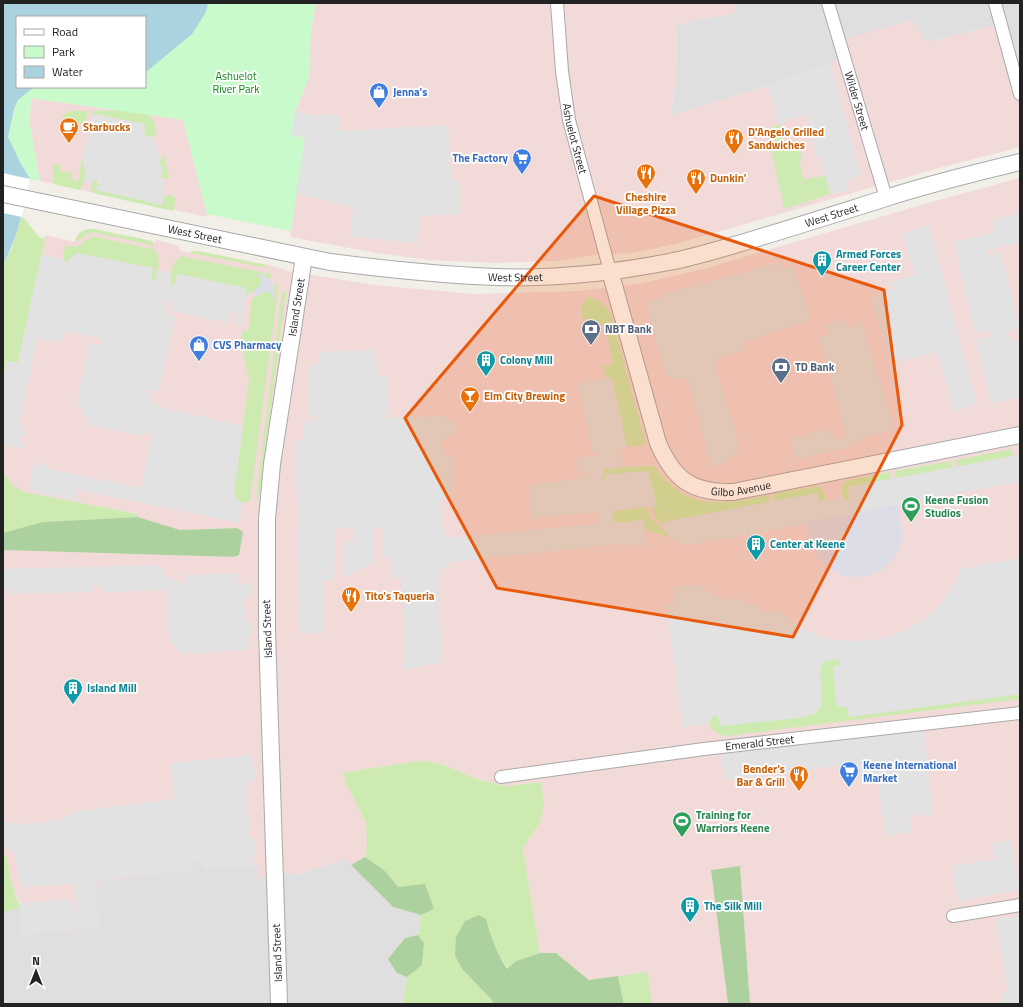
<svg xmlns="http://www.w3.org/2000/svg" width="1023" height="1007" font-family="'Titillium Web',sans-serif">
<rect width="100%" height="100%" fill="#f2efe9"/>
<path fill="#e0dfdf" d="M 734,3 L 1020,3 L 1020,71 L 1008,76 L 994,26 L 926,42 L 835,46 L 838,60 L 767,86 L 671,116 L 676,77 L 677,24 L 736,13 Z
M 203,858 L 204,868 L 258,865 L 259,878 L 284,874 L 298,874 L 346,859 L 393,907 L 421,915 L 418,935 L 405,938 L 397,973 L 407,977 L 402,1004 L 3,1004 L 3,912 L 20,908 L 23,935 L 94,896 L 97,882 L 99,880 L 191,870 L 193,869 L 193,860 Z"/>
<path fill="#f2dad9" d="M 316,3 L 734,3 L 737,13 L 677,24 L 676,77 L 671,116 L 767,86 L 830,63 L 838,60 L 835,45 L 853,37 L 912,20 L 926,42 L 994,26 L 1008,75 L 1020,71 L 1020,147 L 939,168 L 679,243 L 633,253 L 594,255 L 556,261 L 495,263 L 430,260 L 376,253 L 290,237 L 296,194 L 305,138 L 295,112 L 309,77 L 311,29 Z
M 31,98 L 183,120 L 207,214 L 207,217 L 40,181 L 30,127 Z
M 1020,178 L 1020,1004 L 750,1004 L 740,866 L 711,870 L 728,1004 L 652,1004 L 648,972 L 589,980 L 556,953 L 540,953 L 523,848 L 539,824 L 541,782 L 505,786 L 477,779 L 439,763 L 417,761 L 344,773 L 346,783 L 366,823 L 367,842 L 365,857 L 351,865 L 346,859 L 298,874 L 284,874 L 258,878 L 257,865 L 205,869 L 203,858 L 194,859 L 193,860 L 193,869 L 192,870 L 99,881 L 94,894 L 99,923 L 97,927 L 95,928 L 23,935 L 19,903 L 11,881 L 7,858 L 3,855 L 3,550 L 234,557 L 237,528 L 180,530 L 138,517 L 138,514 L 24,492 L 11,485 L 3,471 L 3,380 L 18,363 L 45,235 L 75,242 L 76,237 L 79,233 L 87,229 L 93,229 L 152,241 L 154,243 L 156,240 L 179,246 L 180,251 L 190,253 L 198,251 L 269,265 L 288,271 L 374,285 L 474,294 L 580,291 L 643,283 L 707,268 L 781,246 L 935,201 Z"/>
<path fill="#cdebb0" d="M 137,110 C 141,111 146,113 149,115 C 155,120 158,130 155,136 L 149,138 L 145,136 L 144,124 L 91,113 L 94,111 Z
M 88,111 L 85,124 L 62,119 C 65,108 78,111 88,111 Z
M 779,124 L 785,144 L 798,143 L 802,161 L 799,162 L 803,179 L 825,176 L 830,194 L 784,209 L 767,130 Z
M 162,155 L 164,157 L 169,177 L 167,179 L 161,178 L 159,166 Z
M 82,159 L 86,174 L 80,190 L 53,184 L 53,164 L 61,165 L 60,170 L 62,170 L 62,173 L 64,173 L 65,171 L 72,172 L 71,179 L 78,181 Z
M 96,180 L 98,180 L 97,190 L 162,205 L 165,195 L 172,195 L 176,199 L 173,211 L 93,193 L 91,192 C 91,188 92,181 96,180 Z
M 21,217 L 24,218 L 39,237 L 45,239 L 18,363 L 7,361 L 3,380 L 3,264 L 11,250 Z
M 87,229 L 93,229 L 152,241 L 155,246 L 92,232 L 76,242 C 77,234 80,232 87,229 Z
M 93,236 L 156,250 L 159,263 L 155,280 L 151,280 L 153,268 L 76,253 L 69,261 L 66,262 L 63,261 L 65,245 L 76,247 Z
M 193,251 L 198,251 L 266,265 L 266,268 L 190,253 Z
M 181,256 L 270,274 L 271,275 L 271,279 L 270,280 L 267,277 L 257,276 L 262,279 C 261,288 254,291 247,295 L 245,293 L 246,288 L 178,274 L 176,283 L 173,286 L 171,285 C 169,276 173,261 181,256 Z
M 273,284 L 278,285 L 278,290 L 250,501 L 243,503 L 236,499 L 234,492 L 249,380 L 242,347 L 242,331 L 248,331 L 252,299 L 265,291 L 269,292 L 275,296 Z
M 282,291 L 286,292 L 260,491 L 259,496 L 256,498 Z
M 588,296 C 599,300 606,304 611,315 L 646,445 L 627,447 L 612,378 L 606,378 L 604,369 L 601,367 L 613,364 L 606,328 L 601,323 L 582,318 L 581,306 Z
M 1012,449 L 1013,456 L 957,467 L 956,460 Z
M 951,461 L 952,468 L 896,478 L 894,471 Z
M 646,466 L 654,466 C 689,512 719,505 769,495 L 770,502 L 664,522 L 664,526 L 656,518 L 651,506 L 657,506 L 606,474 L 605,480 L 603,480 L 603,469 Z
M 3,471 L 11,484 L 24,492 L 138,514 L 138,517 L 42,522 L 3,533 Z
M 890,472 L 891,479 L 848,487 L 850,499 L 844,500 L 841,488 L 845,481 Z
M 818,486 L 823,490 L 826,499 L 825,500 L 819,501 L 817,493 L 774,501 L 773,494 Z
M 647,507 C 650,524 664,525 668,537 L 645,529 L 644,520 L 617,523 L 613,521 L 612,513 L 614,511 Z
M 832,659 L 839,660 L 840,666 L 833,667 L 837,706 L 846,707 L 848,708 L 849,717 L 1020,694 L 1020,699 L 726,736 C 716,733 705,729 712,717 L 718,715 L 720,725 L 819,709 C 826,695 814,674 823,662 Z
M 417,761 L 439,763 L 477,779 L 505,786 L 541,782 L 544,806 L 539,824 L 523,848 L 540,953 L 516,961 L 508,969 C 497,953 491,937 486,919 L 455,956 L 462,969 L 492,1000 L 493,1004 L 402,1004 L 407,977 L 422,965 L 424,943 L 418,935 L 421,915 L 434,909 L 398,887 L 384,870 L 365,857 L 367,842 L 366,823 L 346,783 L 343,773 Z
M 3,855 L 7,858 L 11,881 L 20,908 L 3,912 Z
M 648,972 L 652,1004 L 624,1004 L 618,976 Z"/>
<path fill="#add19e" d="M 138,517 L 180,530 L 237,528 L 243,532 L 239,555 L 234,557 L 3,550 L 3,533 L 42,522 Z
M 365,857 L 384,870 L 398,887 L 425,884 L 434,909 L 421,915 L 393,907 L 351,865 Z
M 740,866 L 750,1004 L 728,1004 L 711,870 Z
M 479,915 L 486,919 C 491,937 497,953 507,969 L 516,961 L 540,953 L 556,953 L 589,980 L 618,976 L 624,1004 L 493,1004 L 492,1000 L 462,969 L 455,956 L 456,937 L 465,921 Z
M 418,935 L 424,943 L 422,965 L 407,977 L 397,973 L 388,959 L 405,938 Z"/>
<path fill="#c8facc" d="M 208,3 L 316,3 L 311,29 L 309,77 L 295,112 L 291,135 L 305,138 L 291,231 L 207,214 L 183,120 L 31,98 L 30,110 L 30,127 L 40,181 L 30,179 L 21,164 L 8,137 L 14,109 L 18,100 L 34,87 L 145,87 L 145,73 L 192,34 L 205,12 Z"/>
<path fill="#e2e2e2" d="M 830,63 L 861,175 L 847,181 L 847,190 L 830,194 L 820,158 L 816,157 L 812,139 L 815,139 L 808,116 L 786,119 L 786,123 L 779,124 L 767,86 Z
M 295,112 L 317,116 L 339,114 L 340,131 L 448,125 L 451,180 L 459,181 L 460,214 L 420,216 L 417,244 L 350,236 L 353,207 L 296,194 L 305,138 L 291,135 Z
M 92,114 L 145,124 L 144,132 L 145,136 L 153,137 L 161,158 L 159,165 L 163,167 L 161,178 L 165,179 L 162,205 L 96,190 L 98,183 L 96,180 L 92,183 L 83,182 L 86,174 L 82,159 Z
M 1020,213 L 1020,242 L 987,250 L 986,252 L 989,255 L 1001,252 L 1019,328 L 1011,330 L 1008,332 L 1008,335 L 1010,339 L 1014,340 L 1020,339 L 1020,397 L 991,404 L 976,339 L 987,337 L 989,336 L 989,333 L 988,331 L 975,333 L 954,242 L 993,233 L 995,230 L 993,220 Z
M 929,225 L 977,405 L 954,411 L 937,352 L 891,364 L 870,297 L 894,290 L 891,282 L 915,274 L 902,234 Z
M 76,253 L 153,268 L 151,278 L 153,281 L 156,279 L 158,270 L 172,273 L 170,282 L 172,286 L 176,283 L 177,274 L 246,288 L 245,293 L 247,295 L 242,326 L 235,324 L 237,314 L 234,312 L 232,313 L 230,323 L 170,311 L 172,301 L 168,300 L 167,301 L 165,313 L 175,316 L 159,391 L 151,390 L 149,393 L 151,401 L 159,407 L 243,426 L 234,492 L 236,499 L 243,503 L 239,523 L 77,490 L 74,500 L 29,490 L 34,460 L 39,467 L 46,464 L 49,469 L 141,488 L 152,434 L 146,432 L 144,436 L 91,426 L 77,403 L 89,344 L 99,346 L 102,339 L 66,331 L 63,342 L 37,338 L 20,422 L 26,435 L 20,438 L 27,449 L 3,444 L 3,380 L 7,361 L 18,363 L 41,255 L 63,259 L 66,262 L 69,261 Z
M 780,262 L 783,269 L 794,266 L 811,320 L 744,342 L 746,349 L 717,359 L 714,361 L 740,448 L 726,464 L 711,467 L 688,379 L 684,377 L 674,380 L 671,379 L 667,375 L 664,369 L 646,303 L 669,293 Z
M 844,318 L 848,328 L 862,323 L 895,430 L 862,438 L 845,449 L 796,459 L 791,439 L 829,428 L 833,439 L 840,439 L 846,436 L 819,337 L 828,334 L 825,324 Z
M 376,350 L 377,377 L 388,377 L 389,415 L 379,415 L 379,418 L 446,416 L 459,430 L 444,440 L 442,444 L 443,454 L 453,455 L 454,497 L 442,499 L 440,500 L 440,506 L 444,534 L 445,536 L 448,538 L 595,524 L 598,523 L 598,513 L 594,512 L 531,518 L 529,486 L 585,477 L 586,475 L 586,472 L 578,471 L 577,458 L 601,455 L 602,453 L 592,452 L 578,384 L 611,377 L 627,447 L 616,450 L 617,453 L 621,454 L 622,468 L 603,469 L 603,479 L 605,480 L 606,474 L 648,471 L 657,506 L 615,510 L 612,513 L 613,521 L 615,523 L 644,520 L 647,546 L 620,544 L 451,562 L 443,568 L 439,573 L 438,580 L 442,662 L 404,670 L 402,582 L 397,577 L 392,577 L 392,557 L 383,557 L 382,528 L 373,528 L 374,563 L 344,577 L 343,544 L 354,539 L 355,530 L 352,528 L 337,528 L 335,530 L 334,580 L 323,580 L 323,633 L 299,634 L 298,519 L 294,441 L 303,439 L 305,420 L 319,420 L 320,418 L 309,417 L 309,364 L 319,363 L 319,352 Z
M 1020,455 L 1020,482 L 916,501 L 916,504 L 897,507 L 897,505 L 807,522 L 807,524 L 686,546 L 668,537 L 663,522 L 817,493 L 819,501 L 843,497 L 844,500 L 846,501 L 850,499 L 848,487 Z
M 1020,558 L 1020,694 L 849,717 L 848,708 L 847,707 L 837,707 L 833,667 L 840,666 L 840,663 L 839,660 L 832,659 L 823,662 L 820,669 L 822,699 L 821,705 L 816,713 L 800,718 L 720,726 L 718,715 L 712,717 L 709,724 L 683,727 L 666,604 L 675,602 L 674,594 L 677,586 L 696,585 L 727,600 L 739,598 L 767,612 L 778,610 L 805,630 L 819,636 L 834,640 L 865,641 L 893,636 L 922,621 L 941,603 L 950,592 L 961,569 Z
M 160,565 L 164,575 L 182,583 L 185,582 L 184,575 L 237,573 L 237,583 L 251,584 L 251,598 L 245,598 L 244,600 L 246,620 L 249,623 L 251,623 L 252,635 L 248,636 L 249,650 L 181,654 L 169,639 L 167,595 L 166,592 L 163,590 L 104,592 L 103,586 L 92,587 L 92,592 L 10,594 L 5,588 L 3,588 L 3,569 Z
M 923,725 L 933,814 L 910,816 L 911,832 L 885,836 L 878,780 L 861,782 L 859,763 L 724,780 L 720,748 Z
M 251,755 L 251,766 L 255,767 L 256,781 L 249,781 L 246,785 L 250,836 L 252,839 L 255,839 L 256,855 L 253,857 L 253,865 L 205,869 L 203,858 L 194,859 L 193,860 L 193,869 L 192,870 L 99,880 L 97,882 L 94,894 L 99,923 L 97,927 L 23,935 L 19,903 L 71,899 L 72,910 L 76,910 L 74,884 L 21,887 L 14,853 L 3,846 L 3,822 L 28,824 L 64,819 L 71,812 L 173,799 L 175,797 L 170,763 Z
M 1011,840 L 1020,890 L 958,901 L 952,866 L 995,859 L 993,843 Z
M 1020,916 L 1020,1004 L 1000,1004 L 1004,998 L 999,994 L 1008,993 L 996,919 Z"/>
<path fill="#dddde8" d="M 258,274 L 261,274 L 267,277 L 273,284 L 274,289 L 274,299 L 272,299 L 272,295 L 269,292 L 263,292 L 257,296 L 253,291 L 259,287 L 262,281 L 262,279 L 257,275 Z
M 897,505 L 904,540 L 902,540 L 895,556 L 883,569 L 867,576 L 850,577 L 841,575 L 824,564 L 817,556 L 809,536 L 807,522 Z"/>
<path fill="#aad3df" d="M 3,3 L 208,3 L 206,12 L 192,34 L 145,73 L 145,17 L 17,17 L 17,87 L 34,87 L 18,100 L 14,109 L 8,137 L 21,164 L 30,179 C 23,208 18,238 3,264 Z"/>
<path fill="#fff" d="M 3,173 L 30,179 L 22,217 L 3,213 Z"/>
<g fill="none" stroke-linecap="round" stroke-linejoin="round">
<defs>
<g id="minor">
<path id="s1" d="M 557,3 L 562,71 L 569,120 L 610,271"/>
<path id="s2" d="M 828,3 L 886,198"/>
<path d="M 995,3 L 1020,94"/>
<path id="s3" d="M 501,777 L 704,749 L 1020,713"/>
<path d="M 953,916 L 1020,905"/>
</g>
<g id="tertiary">
<path id="s4" d="M 3,194 L 330,262 C 385,269 441,275 496,277 C 554,279 612,273 669,262 C 690,258 710,252 731,246 C 782,231 832,215 883,199 C 928,184 974,173 1020,162"/>
<path id="s5" d="M 610,271 L 658,443 C 674,480 692,493 733,492 L 1020,435"/>
<path id="s6" d="M 279,1004 L 267,632 L 267,519 L 272,464 L 304,257"/>
</g>
</defs>
<use href="#minor" stroke="#a9a9a9" stroke-width="14"/>
<use href="#tertiary" stroke="#a9a9a9" stroke-width="18"/>
<use href="#minor" stroke="#fff" stroke-width="12"/>
<use href="#tertiary" stroke="#fff" stroke-width="16"/>
</g>
<path fill="#e8590c" fill-opacity="0.2" stroke="#e8590c" stroke-width="3" stroke-linejoin="round" d="M 594,196 L 884,290 L 902,425 L 793,637 L 497,588 L 405,418 Z"/>
<defs>
<symbol id="shop-pin" viewBox="-11 -11 22 30"><path d="M0 17L-7.5 6A9.5 9.5 0 1 1 7.5 6Z" fill="#3f7fe0" stroke="#fff"/><path d="M-5-2.5h2.3a2.7 3.5 0 0 1 5.4 0H5L5.5 6h-11ZM-1.5-2.5h3a1.5 2.3 0 0 0-3 0Z" fill="#fff"/></symbol>
<symbol id="cafe-pin" viewBox="-11 -11 22 30"><path d="M0 17L-7.5 6A9.5 9.5 0 1 1 7.5 6Z" fill="#e8710a" stroke="#fff"/><path d="M-5.5-4.5H6V0H3Q3 3.5 0 3.5H-2.5Q-5.5 3.5-5.5 0ZM3-3.2v2h1.7v-2ZM-6 4.5H4V6H-6Z" fill="#fff"/></symbol>
<symbol id="restaurant-pin" viewBox="-11 -11 22 30"><path d="M0 17L-7.5 6A9.5 9.5 0 1 1 7.5 6Z" fill="#e8710a" stroke="#fff"/><path d="M-5-6h1v4h1v-4h1v4h1v-4h1v5L-1.5 .5V6h-2V.5L-5-1ZM5-6V6H3V1.5H1.5Q1.5-4 5-6Z" fill="#fff"/></symbol>
<symbol id="supermarket-pin" viewBox="-11 -11 22 30"><path d="M0 17L-7.5 6A9.5 9.5 0 1 1 7.5 6Z" fill="#3f7fe0" stroke="#fff"/><path d="M-6-5.5h2.5l.6 2H6L4.5 2H-2.5L-4.4-4H-6ZM-1.5 3.2a1.3 1.3 0 1 0 .1 0ZM3 3.2a1.3 1.3 0 1 0 .1 0Z" fill="#fff"/></symbol>
<symbol id="building-pin" viewBox="-11 -11 22 30"><path d="M0 17L-7.5 6A9.5 9.5 0 1 1 7.5 6Z" fill="#0f9aa8" stroke="#fff"/><path d="M-4-6H4V6H1V3H-1V6H-4ZM-2.5-4.3h1.7v1.8h-1.7ZM.8-4.3h1.7v1.8H.8ZM-2.5-1h1.7V.8h-1.7ZM.8-1h1.7V.8H.8Z" fill="#fff"/></symbol>
<symbol id="bank-pin" viewBox="-11 -11 22 30"><path d="M0 17L-7.5 6A9.5 9.5 0 1 1 7.5 6Z" fill="#5c6f8a" stroke="#fff"/><path d="M-6-4H6V4H-6ZM0-2.3a2.3 2.3 0 1 0 0 4.6a2.3 2.3 0 1 0 0-4.6Z" fill="#fff"/></symbol>
<symbol id="bar-pin" viewBox="-11 -11 22 30"><path d="M0 17L-7.5 6A9.5 9.5 0 1 1 7.5 6Z" fill="#e8710a" stroke="#fff"/><path d="M-6-5H6L.8 .8V4.5H3.5V6h-7V4.5H-.8V.8Z" fill="#fff"/></symbol>
<symbol id="stadium-pin" viewBox="-11 -11 22 30"><path d="M0 17L-7.5 6A9.5 9.5 0 1 1 7.5 6Z" fill="#2e9e5b" stroke="#fff"/><path d="M0-5a6.5 5 0 1 0 0 10a6.5 5 0 1 0 0-10ZM-3.5-1.8h7v3.6h-7Z" fill="#fff"/></symbol>
</defs>
<g fill-rule="evenodd">
<use href="#shop-pin" x="368" y="81" width="22" height="30"/>
<use href="#cafe-pin" x="58" y="116" width="22" height="30"/>
<use href="#restaurant-pin" x="723" y="127" width="22" height="30"/>
<use href="#supermarket-pin" x="511" y="147" width="22" height="30"/>
<use href="#restaurant-pin" x="635" y="162" width="22" height="30"/>
<use href="#restaurant-pin" x="685" y="167" width="22" height="30"/>
<use href="#building-pin" x="811" y="249" width="22" height="30"/>
<use href="#bank-pin" x="580" y="318" width="22" height="30"/>
<use href="#shop-pin" x="188" y="334" width="22" height="30"/>
<use href="#building-pin" x="475" y="349" width="22" height="30"/>
<use href="#bank-pin" x="770" y="356" width="22" height="30"/>
<use href="#bar-pin" x="459" y="385" width="22" height="30"/>
<use href="#stadium-pin" x="900" y="495" width="22" height="30"/>
<use href="#building-pin" x="745" y="533" width="22" height="30"/>
<use href="#restaurant-pin" x="340" y="585" width="22" height="30"/>
<use href="#building-pin" x="62" y="677" width="22" height="30"/>
<use href="#supermarket-pin" x="838" y="760" width="22" height="30"/>
<use href="#restaurant-pin" x="788" y="764" width="22" height="30"/>
<use href="#stadium-pin" x="671" y="810" width="22" height="30"/>
<use href="#building-pin" x="679" y="895" width="22" height="30"/>
</g>
<g text-anchor="middle" stroke-width="3.5" stroke-linejoin="round" paint-order="stroke">
<g font-size="11" fill="#0c8416" stroke="#fff">
<text x="236" y="80">Ashuelot<tspan x="236" dy="13">River Park</tspan></text>
</g>
<g font-size="11" font-weight="bold" fill="#366cbe" stroke="#fff" text-anchor="start">
<text x="393" y="96">Jenna's</text>
<text x="508" y="162" text-anchor="end">The Factory</text>
<text x="213" y="349">CVS Pharmacy</text>
<text x="863" y="769">Keene International<tspan x="863" dy="13">Market</tspan></text>
</g>
<g font-size="11" fill="#222" stroke="#fff">
<text dy="4" stroke="none"><textPath href="#s2" startOffset="102">Wilder Street</textPath></text>
<text dy="4" stroke="none"><textPath href="#s1" startOffset="137">Ashuelot Street</textPath></text>
<text dy="4" stroke="none"><textPath href="#s4" startOffset="844">West Street</textPath></text>
<text dy="4" stroke="none"><textPath href="#s4" startOffset="196">West Street</textPath></text>
<text dy="4" stroke="none"><textPath href="#s4" startOffset="520">West Street</textPath></text>
<text dy="4" stroke="none"><textPath href="#s6" startOffset="699">Island Street</textPath></text>
<text dy="4" stroke="none"><textPath href="#s5" startOffset="284">Gilbo Avenue</textPath></text>
<text transform="translate(267 629) rotate(-92)" y="4">Island Street</text>
<text dy="4" stroke="none"><textPath href="#s3" startOffset="261">Emerald Street</textPath></text>
<text transform="translate(277 953) rotate(-92)" y="4">Island Street</text>
</g>
<g font-size="11" font-weight="bold" fill="#c56008" stroke="#fff" text-anchor="start">
<text x="83" y="131">Starbucks</text>
<text x="748" y="136">D'Angelo Grilled<tspan x="748" dy="13">Sandwiches</tspan></text>
<text x="710" y="182">Dunkin'</text>
<text x="646" y="201" text-anchor="middle">Cheshire<tspan x="646" dy="13">Village Pizza</tspan></text>
<text x="484" y="400">Elm City Brewing</text>
<text x="365" y="600">Tito's Taqueria</text>
<text x="785" y="773" text-anchor="end">Bender's<tspan x="785" dy="13">Bar &amp; Grill</tspan></text>
</g>
<g font-size="11" font-weight="bold" fill="#0d838f" stroke="#fff" text-anchor="start">
<text x="836" y="258">Armed Forces<tspan x="836" dy="13">Career Center</tspan></text>
<text x="500" y="364">Colony Mill</text>
<text x="770" y="548">Center at Keene</text>
<text x="87" y="692">Island Mill</text>
<text x="704" y="910">The Silk Mill</text>
</g>
<g font-size="11" font-weight="bold" fill="#4e5e75" stroke="#fff" text-anchor="start">
<text x="605" y="333">NBT Bank</text>
<text x="795" y="371">TD Bank</text>
</g>
<g font-size="11" font-weight="bold" fill="#27864d" stroke="#fff" text-anchor="start">
<text x="925" y="504">Keene Fusion<tspan x="925" dy="13">Studios</tspan></text>
<text x="696" y="819">Training for<tspan x="696" dy="13">Warriors Keene</tspan></text>
</g>
</g>
<rect width="1023" height="1007" fill="none" stroke="#222222" stroke-width="8"/>
<rect x="16" y="16" width="130" height="72" fill="#ffffff" stroke="#a7a7a7"/>
<rect x="24" y="29" width="20" height="6" fill="#ffffff" stroke="#a7a7a7"/>
<text x="52" y="36" font-size="12" fill="#222222">Road</text>
<rect x="24" y="46" width="20" height="12" fill="#c8facc" stroke="#a7a7a7"/>
<text x="52" y="56" font-size="12" fill="#222222">Park</text>
<rect x="24" y="66" width="20" height="12" fill="#aad3df" stroke="#a7a7a7"/>
<text x="52" y="76" font-size="12" fill="#222222">Water</text>
<g transform="translate(36 971)" stroke="#ffffff" stroke-width="3" paint-order="stroke">
<path d="M0-3L7 15L0 10L-7 15Z" fill="#222222"/>
<text y="-6" font-size="11" font-weight="bold" text-anchor="middle" fill="#222222">N</text>
</g>
</svg>
